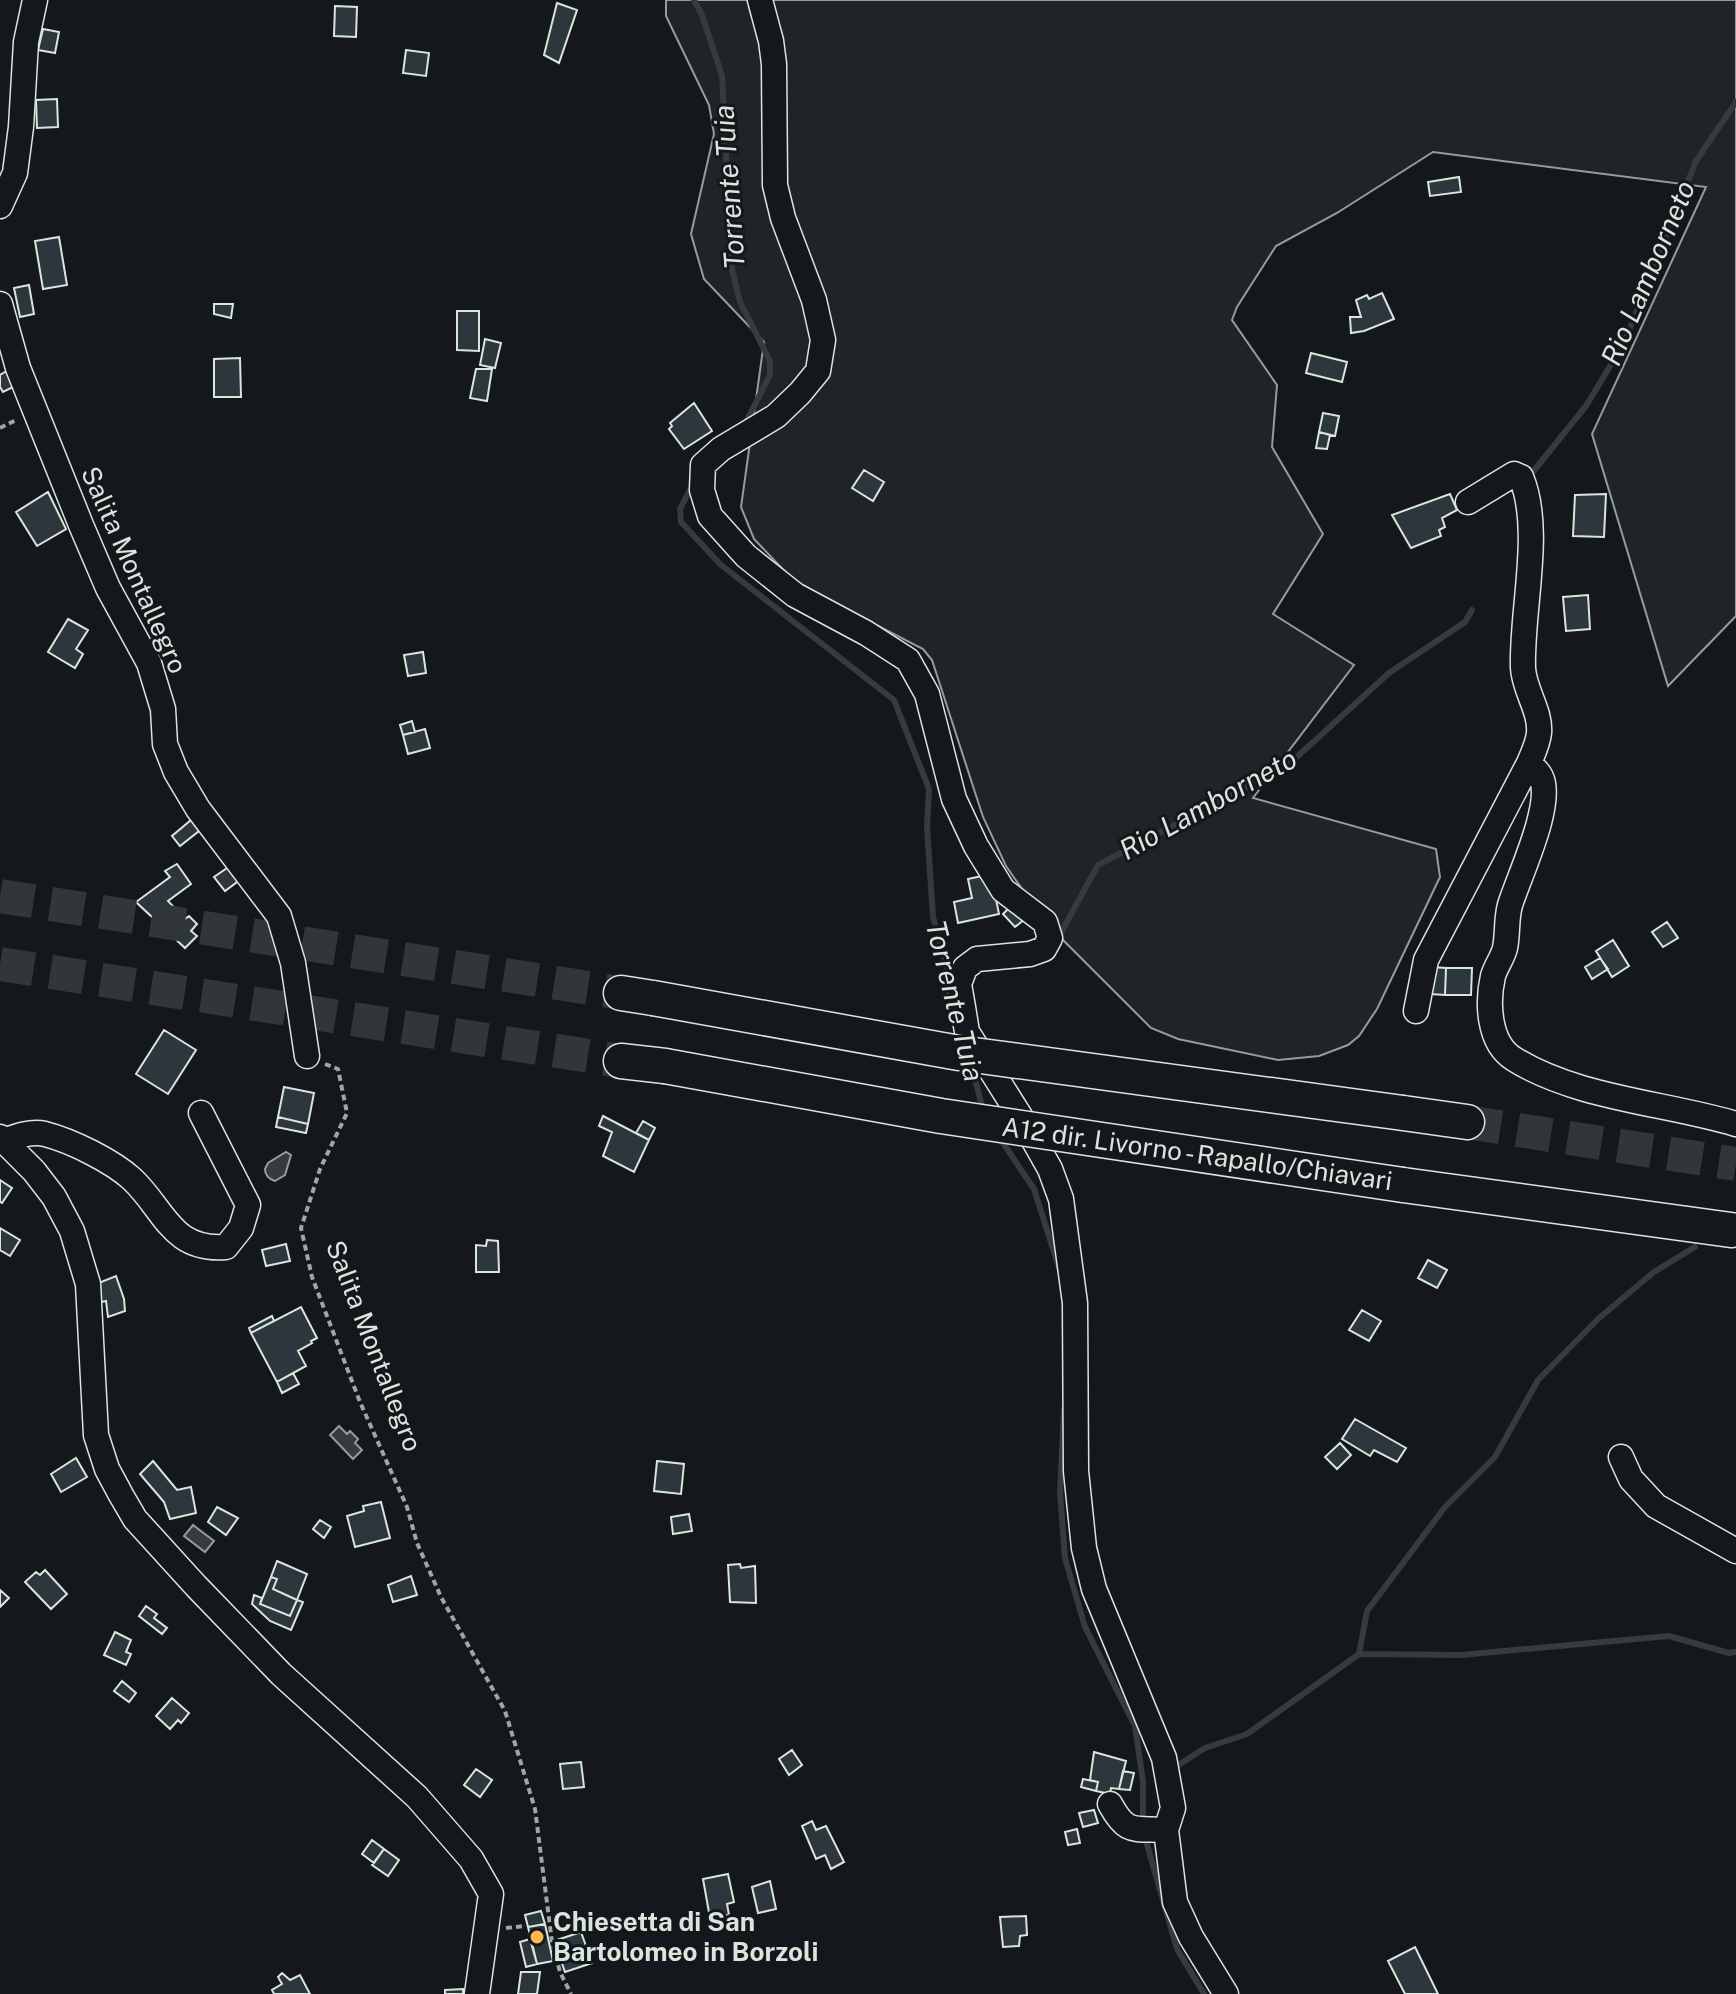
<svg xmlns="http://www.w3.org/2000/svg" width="1736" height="1994" font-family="'Public Sans',sans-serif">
<rect width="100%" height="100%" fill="#14181c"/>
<path fill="#202428" stroke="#939e99" stroke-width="2" d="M 666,0 L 1736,0 L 1736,616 L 1668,686 L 1592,434 L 1706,187 L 1433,152 L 1337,213 L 1276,246 L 1237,307 L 1232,320 L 1277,385 L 1272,447 L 1323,534 L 1273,614 L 1354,665 L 1253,798 L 1436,849 L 1440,877 L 1377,1009 L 1359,1036 L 1348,1045 L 1319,1056 L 1278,1060 L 1178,1039 L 1151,1028 L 1045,922 L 1006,866 L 983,817 L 932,660 L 923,649 L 797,584 L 754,539 L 741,507 L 764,342 L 704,279 L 691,234 L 714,134 L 709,105 L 666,16 Z"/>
<path fill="#363b3e" stroke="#939e99" stroke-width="2" d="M 286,1152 L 291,1155 L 285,1175 L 275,1181 C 269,1179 265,1175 265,1169 L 268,1163 Z
M 339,1426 L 347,1434 L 350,1431 L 358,1439 L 355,1443 L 362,1450 L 353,1459 L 330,1435 Z
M 193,1525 L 214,1541 L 205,1552 L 184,1536 Z"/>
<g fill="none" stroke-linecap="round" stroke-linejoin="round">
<path stroke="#363b3e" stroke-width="6" d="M 694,0 L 702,15 L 722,76 L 732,269 L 740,302 L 770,361 L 770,375 L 744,426
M 1528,478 L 1586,406 L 1624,343 L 1696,161 L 1736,102
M 692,486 L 680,509 L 681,522 L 721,565 L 894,700 L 929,789 L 927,827 L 933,917 L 951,982
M 1057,940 L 1098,865 L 1287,766 L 1389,673 L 1465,622 L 1472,610
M 972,1067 L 983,1110
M 999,1137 L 1034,1189 L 1060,1271
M 1064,1409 L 1060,1493 L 1065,1558 L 1085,1627 L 1135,1726 L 1143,1782 L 1143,1823
M 1359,1654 L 1367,1611 L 1445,1507 L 1495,1457 L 1538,1380 L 1598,1319 L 1654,1272 L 1695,1247
M 1172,1769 L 1205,1748 L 1247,1734 L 1359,1654 L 1461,1655 L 1669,1636 L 1729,1653 L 1736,1652
M 1144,1834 L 1177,1949 L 1204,1994"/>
</g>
<path fill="#2c363c" stroke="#d8e6dc" stroke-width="2" d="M 557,3 L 577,10 L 559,63 L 544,55 Z
M 335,6 L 357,7 L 356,37 L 334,36 Z
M 43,29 L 59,32 L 55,53 L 38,50 Z
M 406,50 L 429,53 L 426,76 L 403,73 Z
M 57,99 L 58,127 L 37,128 L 36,100 Z
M 1459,177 L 1461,192 L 1430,196 L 1428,182 Z
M 59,237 L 67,285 L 43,289 L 35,241 Z
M 29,285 L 34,314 L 20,317 L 14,288 Z
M 1382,293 L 1394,319 L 1364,331 L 1351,333 L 1350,317 L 1361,317 L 1356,300 L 1367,295 L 1369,299 Z
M 214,304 L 233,304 L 231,318 L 214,314 Z
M 457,311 L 479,311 L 479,351 L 457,350 Z
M 485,339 L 501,343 L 495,368 L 480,365 Z
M 1311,353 L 1347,362 L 1342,382 L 1306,373 Z
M 240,358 L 241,397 L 214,397 L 214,359 Z
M 10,369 L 19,384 L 3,392 L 0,387 L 0,375 Z
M 476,369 L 492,369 L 487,401 L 470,398 Z
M 694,403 L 712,431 L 684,449 L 669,429 L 672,426 L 670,423 Z
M 1323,413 L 1339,416 L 1335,436 L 1319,432 Z
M 1319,432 L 1330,435 L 1327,449 L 1316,448 Z
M 864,470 L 884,482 L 873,501 L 852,488 Z
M 48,492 L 66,529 L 37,546 L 16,512 Z
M 1450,494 L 1457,510 L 1442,518 L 1445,527 L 1439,530 L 1441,536 L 1411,548 L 1392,515 Z
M 1606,494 L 1604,537 L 1573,536 L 1575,495 Z
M 1588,595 L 1590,629 L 1566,631 L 1563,597 Z
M 68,619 L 88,630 L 76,649 L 83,654 L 75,668 L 48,652 Z
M 423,652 L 426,673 L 408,676 L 404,655 Z
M 412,721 L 415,732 L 403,735 L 400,725 Z
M 425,729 L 430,748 L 408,754 L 403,735 Z
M 191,820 L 199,831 L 180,846 L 172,836 Z
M 177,864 L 191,884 L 168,901 L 185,919 L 189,916 L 197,924 L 191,931 L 197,936 L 185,948 L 136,902 L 170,877 L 165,871 Z
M 230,866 L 241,879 L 225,891 L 214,877 Z
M 991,874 L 999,914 L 958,923 L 954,902 L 972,898 L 968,879 Z
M 1012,905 L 1025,919 L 1015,927 L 1003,914 Z
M 1667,922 L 1678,938 L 1663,947 L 1652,932 Z
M 1613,940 L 1629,966 L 1612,977 L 1596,951 Z
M 1600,958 L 1608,969 L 1592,979 L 1585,967 Z
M 1431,967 L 1446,968 L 1445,995 L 1430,994 Z
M 1446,968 L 1472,968 L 1471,995 L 1445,995 Z
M 164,1030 L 196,1050 L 168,1094 L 136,1074 Z
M 284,1087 L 314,1093 L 308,1124 L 278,1117 Z
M 603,1116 L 649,1140 L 634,1172 L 603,1156 L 612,1132 L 599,1126 Z
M 278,1117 L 308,1124 L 306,1133 L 276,1127 Z
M 643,1121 L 655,1128 L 649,1140 L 636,1133 Z
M 0,1180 L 12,1188 L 2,1203 L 0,1202 Z
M 0,1228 L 20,1240 L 10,1256 L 0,1250 Z
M 487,1240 L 498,1241 L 499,1272 L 476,1272 L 476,1245 L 486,1246 Z
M 286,1244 L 290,1261 L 266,1266 L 262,1250 Z
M 1428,1260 L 1447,1270 L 1437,1288 L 1418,1278 Z
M 116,1276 L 124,1299 L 125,1311 L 108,1317 L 106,1301 L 101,1302 L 96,1284 Z
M 301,1307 L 317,1338 L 311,1341 L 312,1343 L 298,1351 L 306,1366 L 277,1382 L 251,1333 Z
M 1362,1310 L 1381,1321 L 1369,1341 L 1349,1330 Z
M 272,1316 L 274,1321 L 251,1333 L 249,1328 Z
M 293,1373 L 299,1384 L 282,1393 L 277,1382 Z
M 1355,1419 L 1406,1448 L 1397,1462 L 1374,1450 L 1370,1456 L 1342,1439 Z
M 1340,1443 L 1351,1455 L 1337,1469 L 1325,1457 Z
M 76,1458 L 87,1477 L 61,1492 L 51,1474 Z
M 153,1461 L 177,1490 L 191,1487 L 196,1513 L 170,1519 L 164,1502 L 140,1474 Z
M 657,1461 L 684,1464 L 681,1494 L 654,1491 Z
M 381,1502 L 390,1538 L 355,1547 L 347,1516 L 364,1511 L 363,1506 Z
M 217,1507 L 238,1518 L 226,1535 L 208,1522 Z
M 689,1514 L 692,1531 L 673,1534 L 671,1517 Z
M 320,1520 L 331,1527 L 324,1538 L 313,1529 Z
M 277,1561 L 307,1574 L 297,1600 L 273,1589 L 277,1579 L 271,1577 Z
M 740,1564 L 741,1568 L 755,1566 L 756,1603 L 730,1602 L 728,1565 Z
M 45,1570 L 67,1594 L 51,1609 L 25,1582 L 36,1572 L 40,1575 Z
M 411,1576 L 417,1595 L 393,1602 L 388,1585 Z
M 271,1577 L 277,1579 L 273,1589 L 297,1600 L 290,1616 L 260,1604 Z
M 0,1590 L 9,1598 L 0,1607 Z
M 254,1595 L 262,1598 L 260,1604 L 290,1616 L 297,1600 L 303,1602 L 291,1630 L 270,1621 L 252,1604 Z
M 146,1606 L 157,1614 L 154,1618 L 167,1628 L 162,1634 L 139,1616 Z
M 115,1632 L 131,1640 L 126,1652 L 131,1654 L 126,1665 L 104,1655 Z
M 122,1681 L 136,1693 L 129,1702 L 114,1691 Z
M 172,1698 L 189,1713 L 181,1723 L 178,1720 L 170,1729 L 156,1716 Z
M 792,1750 L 802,1765 L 789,1775 L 779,1759 Z
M 1094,1752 L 1126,1761 L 1119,1789 L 1111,1788 L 1110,1794 L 1096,1791 L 1098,1782 L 1090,1780 Z
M 581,1762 L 584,1787 L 563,1789 L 560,1764 Z
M 476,1769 L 492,1780 L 480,1797 L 464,1785 Z
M 1123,1771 L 1134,1773 L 1130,1790 L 1119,1789 Z
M 1083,1779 L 1098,1782 L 1096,1791 L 1081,1787 Z
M 1094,1810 L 1098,1823 L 1083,1827 L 1079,1813 Z
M 812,1821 L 816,1830 L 826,1826 L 844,1862 L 831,1869 L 825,1855 L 816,1859 L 802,1826 Z
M 1077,1829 L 1080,1843 L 1068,1845 L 1065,1832 Z
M 372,1840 L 384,1849 L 374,1863 L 362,1854 Z
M 384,1849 L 399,1860 L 388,1876 L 372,1865 Z
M 728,1874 L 734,1902 L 727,1904 L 729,1915 L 710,1918 L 703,1879 Z
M 770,1881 L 776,1909 L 758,1913 L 752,1887 Z
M 541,1911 L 545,1924 L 528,1927 L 525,1915 Z
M 1026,1916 L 1027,1935 L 1020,1936 L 1019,1946 L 1003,1947 L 1000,1917 Z
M 545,1924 L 553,1961 L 537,1964 L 528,1927 Z
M 581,1932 L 592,1963 L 565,1972 L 554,1941 Z
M 530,1939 L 537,1964 L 526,1967 L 520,1942 Z
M 1415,1947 L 1438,1994 L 1405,1994 L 1388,1961 Z
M 521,1972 L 540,1972 L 537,1994 L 518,1994 Z
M 282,1973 L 290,1980 L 300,1975 L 310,1994 L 274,1994 L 272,1990 L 282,1984 L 278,1977 Z
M 463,1989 L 463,1994 L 445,1994 L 445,1990 Z"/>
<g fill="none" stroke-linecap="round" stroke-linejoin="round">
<path stroke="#313739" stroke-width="34" stroke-dasharray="34 17" stroke-linecap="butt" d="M 0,896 L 621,993
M 0,964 L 621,1061
M 1467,1122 L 1736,1164"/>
<defs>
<path id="minor" d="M 760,0 L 771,41 L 774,64 L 775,185 L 783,218 L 814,300 L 823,340 L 818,371 L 800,393 L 776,416 L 721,449 L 703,465 L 702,490 L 710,516 L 746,556 L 795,595 L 866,633 L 908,660 L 927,694 L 954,799 L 976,846 L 1003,890 L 1045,922 L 1050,938 L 1044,949 L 1030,954 L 977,959 L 965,968 L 959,984 L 963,1007 L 967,1032 L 1020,1116 L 1050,1169 L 1061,1199 L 1075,1303 L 1076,1471 L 1084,1548 L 1094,1589 L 1164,1758 L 1173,1808 L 1166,1830 L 1175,1902 L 1191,1937 L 1226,1994
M 0,206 L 15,173 L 21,127 L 26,42 L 35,0
M 0,304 L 18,368 L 81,525 L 108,588 L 149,663 L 163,709 L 165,744 L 176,772 L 198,809 L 279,916 L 293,963 L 307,1056
M 1468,502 L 1514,474 L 1521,477 C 1543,529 1521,611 1523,668 C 1524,690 1541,711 1539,733 C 1538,743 1533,754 1529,763 C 1533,767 1539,772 1541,777 C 1554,804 1519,876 1510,905 C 1506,919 1508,934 1505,948 C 1503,957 1496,966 1493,976 C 1487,1002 1488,1043 1514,1059 C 1576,1098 1666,1103 1736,1124
M 1416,1011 L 1426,960 L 1529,763
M 0,1137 L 34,1171 L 54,1197 L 72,1231 L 88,1284 L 96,1435 L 107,1469 L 121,1495 L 135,1519 L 196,1586 L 281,1674 L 417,1797 L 471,1859 L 491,1894 L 477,1994
M 4,1141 C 17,1136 31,1131 45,1134 C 72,1141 112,1161 132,1179 C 165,1210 171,1251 226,1247 L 241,1228 L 248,1205 L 201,1113
M 1621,1457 L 1631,1479 L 1656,1506 L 1736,1551
M 1110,1804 C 1127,1835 1133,1828 1166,1830"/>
<path id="highway" d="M 621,993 L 653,998
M 621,1061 L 665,1066
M 1403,1113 L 1467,1122
M 1403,1185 L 1731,1230"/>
</defs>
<use href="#minor" stroke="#d8e6dc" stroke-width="27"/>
<use href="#highway" stroke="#d8e6dc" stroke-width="37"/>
<path stroke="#9da8a2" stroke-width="4" stroke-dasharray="6 4" stroke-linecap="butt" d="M 0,428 L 16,420
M 325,1064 L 338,1069 L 347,1113 L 320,1169 L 301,1228 L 312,1277 L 360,1402 L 407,1507 L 417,1543 L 441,1597 L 505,1711 L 535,1809 L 552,1942 L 560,1972 L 571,1994
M 506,1928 L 525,1926"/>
<use href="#minor" stroke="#14181c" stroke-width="24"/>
<use href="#highway" stroke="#14181c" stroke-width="34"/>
<defs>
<path id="highway-bridge" d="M 653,998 L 959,1053 L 1403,1113
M 665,1066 L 941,1116 L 1403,1185"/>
</defs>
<use href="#highway-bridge" stroke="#d8e6dc" stroke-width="37" stroke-linecap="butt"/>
<use href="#highway-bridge" stroke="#14181c" stroke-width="34"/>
</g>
<circle fill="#ffb74d" stroke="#14181c" stroke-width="3" cx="537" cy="1937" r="8"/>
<g text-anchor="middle" stroke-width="6" stroke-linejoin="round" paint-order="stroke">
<g font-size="26" fill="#d8e6dc" stroke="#14181c">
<text transform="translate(134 570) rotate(66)" y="9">Salita Montallegro</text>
<text transform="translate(1197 1154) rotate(8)" y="9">A12 dir. Livorno - Rapallo/Chiavari</text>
<text transform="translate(374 1346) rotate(69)" y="9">Salita Montallegro</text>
</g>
<g font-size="26" font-weight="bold" fill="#d8e6dc" stroke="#14181c" text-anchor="start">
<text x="553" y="1931">Chiesetta di San<tspan x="553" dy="30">Bartolomeo in Borzoli</tspan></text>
</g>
<g font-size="28" font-style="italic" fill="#d8e6dc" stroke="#14181c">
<text transform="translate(729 187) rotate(-94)" y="10">Torrente Tuia</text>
<text transform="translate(1648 273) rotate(-67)" y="10">Rio Lamborneto</text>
<text transform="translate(1208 804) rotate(-29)" y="10">Rio Lamborneto</text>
<text transform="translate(955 1001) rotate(76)" y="10">Torrente Tuia</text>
</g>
</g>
</svg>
